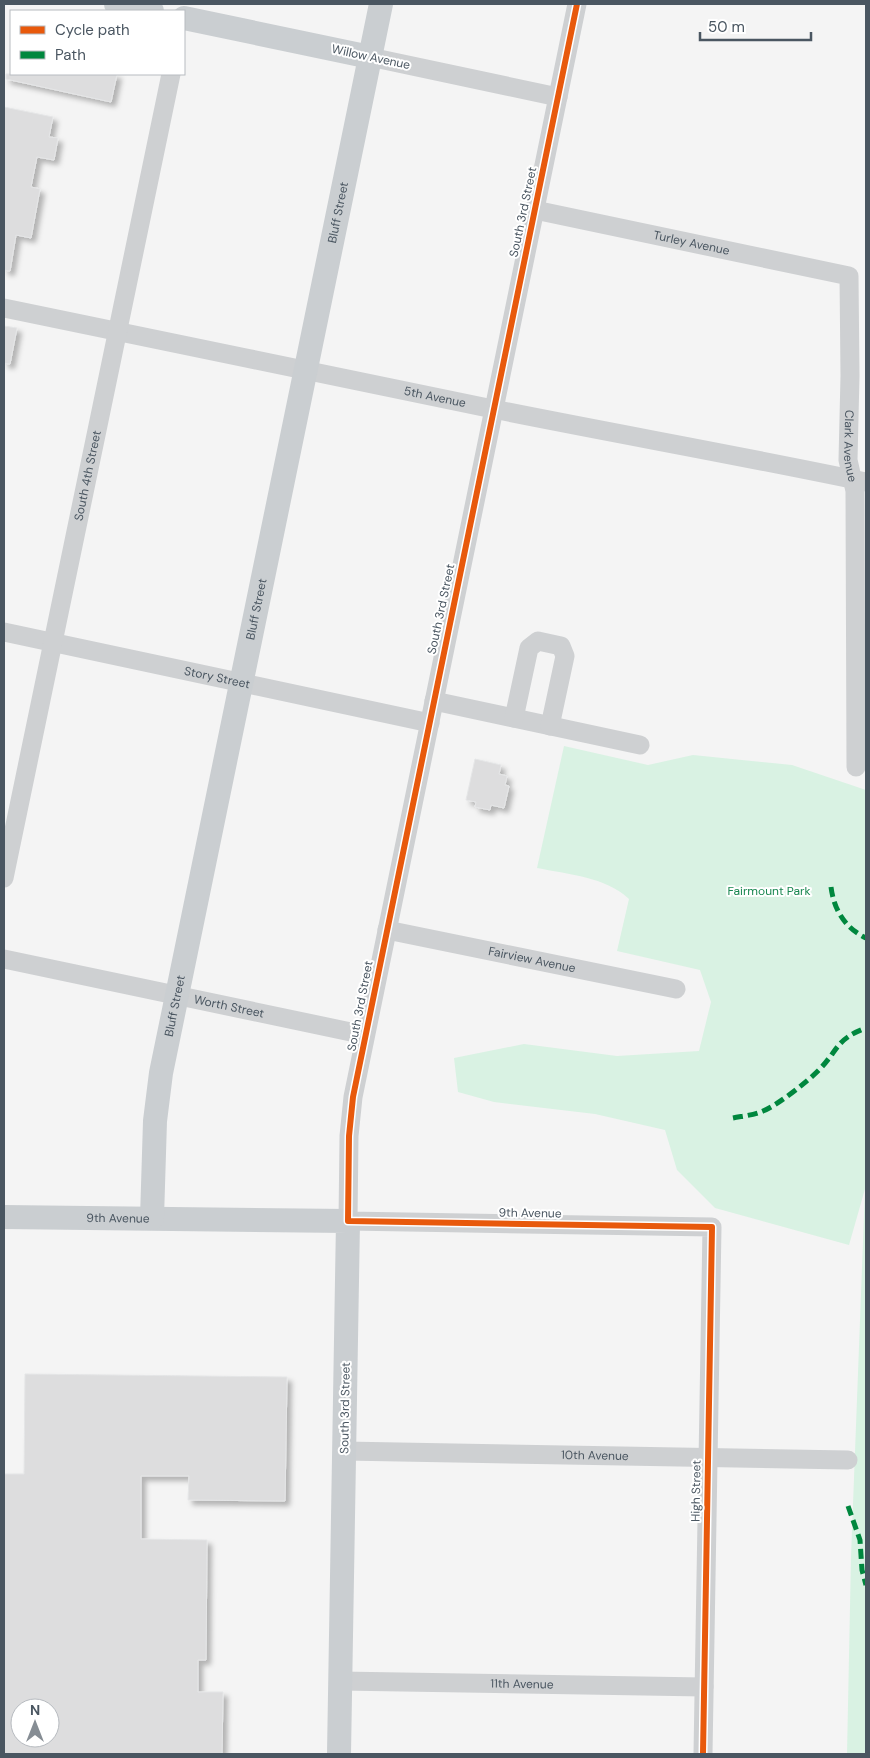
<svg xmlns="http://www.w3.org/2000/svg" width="870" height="1758" font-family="'DM Sans',sans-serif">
<defs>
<filter id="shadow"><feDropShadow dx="4.5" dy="4.5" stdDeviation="2.5" flood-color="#0004"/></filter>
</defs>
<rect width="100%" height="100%" fill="#f4f4f4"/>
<path fill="#d9f2e3" d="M 564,746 L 648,765 L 693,755 L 792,765 L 866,790 L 866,1754 L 847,1754 L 851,1557 L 865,1189 L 849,1245 L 715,1208 L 677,1170 L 665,1130 L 595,1114 L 494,1102 L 458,1092 L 454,1058 L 524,1044 L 617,1056 L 699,1051 L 711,1002 L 700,970 L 617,951 L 629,899 C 606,877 567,874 537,868 Z"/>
<path fill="#ddddde" stroke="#e5e6e7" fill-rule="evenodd" filter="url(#shadow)" d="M 6,74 L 117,74 L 111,102 L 6,79 Z
M 4,107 L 53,117 L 49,137 L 58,138 L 54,160 L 37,157 L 31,187 L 40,189 L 31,238 L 16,235 L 10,271 L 4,270 Z
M 4,326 L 17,328 L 10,364 L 4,363 Z
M 475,759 L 501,765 L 499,774 L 507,776 L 505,785 L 509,786 L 504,808 L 491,805 L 490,810 L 475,807 L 476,802 L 466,800 Z
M 25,1374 L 287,1377 L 285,1501 L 188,1500 L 189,1476 L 141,1476 L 141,1539 L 207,1540 L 206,1660 L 198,1660 L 198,1692 L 223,1692 L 222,1754 L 4,1754 L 4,1474 L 24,1474 ZM 20,1708 L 50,1708 L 50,1738 L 20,1738 Z"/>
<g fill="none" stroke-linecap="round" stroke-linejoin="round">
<g stroke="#ced0d2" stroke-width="19">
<path d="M 577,4 L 353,1097 L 349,1136 L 348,1221 L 712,1227 L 703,1754"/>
<path d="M 370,57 L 558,97"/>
<path id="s1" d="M 535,210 L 849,276 L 850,376 L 848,460 L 855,491 L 856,767"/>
<path id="s2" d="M 4,308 C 167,342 330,375 493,409 C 617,434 742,456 866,482"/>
<path id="s3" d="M 4,632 L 430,723"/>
<path d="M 434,701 L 640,745"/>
<path d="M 514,718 L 529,648 L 538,641 L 561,646 L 565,656 L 550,726"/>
<path id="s4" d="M 4,878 L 171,74"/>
<path id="s5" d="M 387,930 L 676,989"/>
<path id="s6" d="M 4,959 L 365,1035"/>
<path id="s7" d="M 344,1451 L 848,1460"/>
<path id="s8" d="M 340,1681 L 704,1687"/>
</g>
<g stroke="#caced1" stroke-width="24">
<path d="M 116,4 L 152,11"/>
<path d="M 184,18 L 370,57"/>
<path id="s9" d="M 4,1217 L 348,1221 L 339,1754"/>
<path id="s10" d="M 152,1218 L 155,1121 L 161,1073 L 381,4"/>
</g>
<path stroke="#00873e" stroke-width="5" stroke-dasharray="10 5" stroke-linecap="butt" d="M 831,887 C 834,910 845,928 866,938
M 733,1118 C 743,1116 754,1115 763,1111 C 778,1105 808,1081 819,1070 C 839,1049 836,1039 866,1028
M 848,1506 L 860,1540 L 862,1570 L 866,1585"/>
<defs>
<path id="cycleway" d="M 577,4 L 353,1097 L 349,1136 L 348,1221 L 712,1227 L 703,1754"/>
</defs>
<use href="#cycleway" stroke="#fff" stroke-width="9"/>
<use href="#cycleway" stroke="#e8590c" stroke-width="6"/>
</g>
<g text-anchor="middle" stroke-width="4" stroke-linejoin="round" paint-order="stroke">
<g font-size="12" fill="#4a5661" stroke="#fff">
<text transform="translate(371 57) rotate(12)" y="4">Willow Avenue</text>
<text transform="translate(523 212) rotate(-78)" y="4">South 3rd Street</text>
<text dy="4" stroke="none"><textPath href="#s10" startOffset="1024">Bluff Street</textPath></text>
<text dy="4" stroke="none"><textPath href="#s1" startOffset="160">Turley Avenue</textPath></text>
<text dy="4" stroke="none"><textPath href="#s2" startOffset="440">5th Avenue</textPath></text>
<text dy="4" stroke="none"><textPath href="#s1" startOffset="491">Clark Avenue</textPath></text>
<text dy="4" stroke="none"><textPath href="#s4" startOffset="411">South 4th Street</textPath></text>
<text transform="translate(441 609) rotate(-78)" y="4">South 3rd Street</text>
<text dy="4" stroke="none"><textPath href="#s10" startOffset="619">Bluff Street</textPath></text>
<text dy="4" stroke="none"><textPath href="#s3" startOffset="218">Story Street</textPath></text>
<text dy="4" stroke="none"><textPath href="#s5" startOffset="148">Fairview Avenue</textPath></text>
<text dy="4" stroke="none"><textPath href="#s10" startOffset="214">Bluff Street</textPath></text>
<text dy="4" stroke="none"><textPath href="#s6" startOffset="230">Worth Street</textPath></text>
<text transform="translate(360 1006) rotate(-79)" y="4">South 3rd Street</text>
<text transform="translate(530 1213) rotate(1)" y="4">9th Avenue</text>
<text dy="4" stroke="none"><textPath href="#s9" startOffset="114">9th Avenue</textPath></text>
<text transform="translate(345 1408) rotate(-89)" y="4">South 3rd Street</text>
<text dy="4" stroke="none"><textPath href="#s7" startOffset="251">10th Avenue</textPath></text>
<text transform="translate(696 1491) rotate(-89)" y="4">High Street</text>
<text dy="4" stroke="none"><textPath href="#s8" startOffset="182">11th Avenue</textPath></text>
</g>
<g font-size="12" fill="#17864f" stroke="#fff">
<text x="769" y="895">Fairmount Park</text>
</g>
</g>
<rect width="870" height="1758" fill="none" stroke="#4a5661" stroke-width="10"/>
<rect x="10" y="10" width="175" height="65" fill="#ffffff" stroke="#b7bbc0"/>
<rect x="20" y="26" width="25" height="8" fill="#e8590c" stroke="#b7bbc0"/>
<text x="55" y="35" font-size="15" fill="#4a5661">Cycle path</text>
<rect x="20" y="51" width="25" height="8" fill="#00873e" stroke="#b7bbc0"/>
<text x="55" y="60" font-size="15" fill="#4a5661">Path</text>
<g transform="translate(35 1723)"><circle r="24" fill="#ffffff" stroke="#b7bbc0"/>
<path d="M0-4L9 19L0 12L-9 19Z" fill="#868d94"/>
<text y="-8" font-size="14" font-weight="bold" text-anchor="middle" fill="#4a5661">N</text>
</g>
<path d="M700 32v8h111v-8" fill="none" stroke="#4a5661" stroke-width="2.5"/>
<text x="708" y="32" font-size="15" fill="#4a5661" stroke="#ffffff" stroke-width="4" paint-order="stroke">50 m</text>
</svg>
